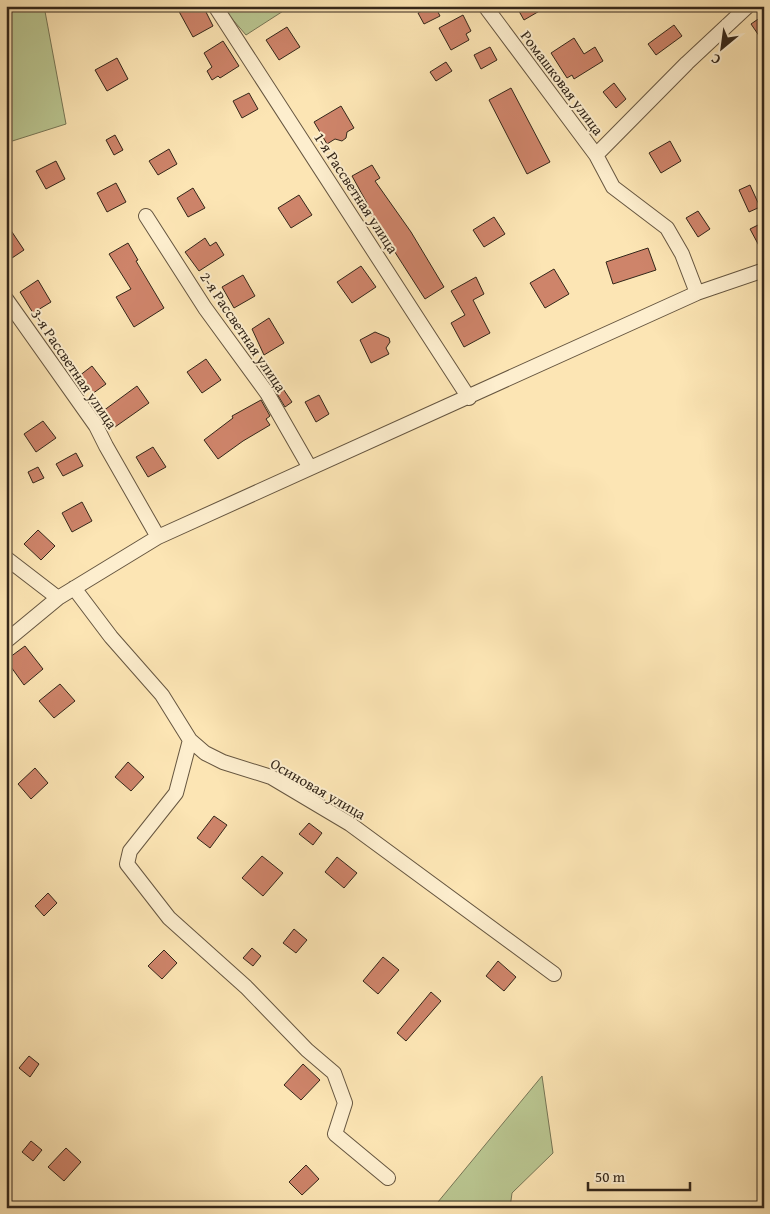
<svg xmlns="http://www.w3.org/2000/svg" width="770" height="1214" font-family="'Gentium Book Plus',serif">
<rect width="100%" height="100%" fill="#fce5b4"/>
<filter id="stains"><feTurbulence type="fractalNoise" baseFrequency=".004" numOctaves="4"/><feColorMatrix values="0 0 0 0 .2 0 0 0 0 .09 0 0 0 0 .02 0 0 0 .5 -.17"/></filter>
<radialGradient id="worn" r=".72"><stop offset=".6" stop-color="#630" stop-opacity="0"/><stop offset="1" stop-color="#630" stop-opacity=".3"/></radialGradient>
<path fill="#bac691" stroke="#777656" d="M 6,6 L 44,6 L 66,124 L 6,143 Z
M 221,6 L 291,6 L 246,35 Z
M 542,1076 L 553,1153 L 512,1193 L 510,1208 L 433,1208 Z"/>
<path fill="#ce846a" stroke="#34271a" d="M 176,6 L 203,6 L 213,26 L 193,37 Z
M 432,6 L 435,6 L 440,16 L 424,24 L 418,13 Z
M 516,6 L 548,6 L 524,20 Z
M 463,15 L 471,31 L 466,34 L 469,40 L 451,50 L 439,28 Z
M 764,15 L 764,43 L 751,24 Z
M 674,25 L 682,36 L 656,55 L 648,44 Z
M 287,27 L 300,47 L 279,60 L 266,40 Z
M 574,38 L 584,54 L 595,47 L 603,61 L 574,79 L 572,75 L 567,78 L 551,53 Z
M 223,41 L 239,66 L 220,78 L 218,76 L 212,80 L 207,71 L 212,67 L 204,53 Z
M 490,47 L 497,60 L 481,69 L 474,55 Z
M 117,58 L 128,79 L 107,91 L 95,70 Z
M 446,62 L 452,71 L 436,81 L 430,72 Z
M 614,83 L 626,99 L 616,108 L 603,92 Z
M 511,88 L 550,162 L 527,174 L 489,100 Z
M 249,93 L 258,109 L 242,118 L 233,101 Z
M 341,106 L 354,128 L 347,132 L 346,138 L 342,141 L 335,139 L 327,144 L 314,122 Z
M 115,135 L 123,150 L 114,155 L 106,140 Z
M 670,141 L 681,161 L 661,173 L 649,153 Z
M 169,149 L 177,164 L 158,175 L 149,161 Z
M 56,161 L 65,179 L 46,189 L 36,171 Z
M 372,165 L 380,178 L 375,181 L 411,232 L 444,287 L 425,299 L 366,207 L 368,205 L 352,176 Z
M 116,183 L 126,202 L 107,212 L 97,193 Z
M 750,185 L 760,207 L 749,212 L 739,190 Z
M 193,188 L 205,208 L 188,217 L 177,198 Z
M 299,195 L 312,215 L 291,228 L 278,208 Z
M 698,211 L 710,229 L 698,237 L 686,218 Z
M 494,217 L 505,234 L 484,247 L 473,230 Z
M 764,222 L 764,255 L 750,229 Z
M 6,223 L 24,250 L 6,262 Z
M 205,238 L 210,246 L 216,242 L 224,255 L 199,271 L 185,252 Z
M 128,243 L 138,260 L 136,261 L 164,308 L 134,327 L 116,297 L 131,289 L 109,254 Z
M 648,248 L 656,270 L 613,284 L 606,262 Z
M 361,266 L 376,287 L 352,303 L 337,282 Z
M 554,269 L 569,294 L 545,308 L 530,283 Z
M 243,275 L 255,296 L 234,308 L 222,287 Z
M 476,277 L 484,294 L 473,300 L 490,333 L 464,347 L 451,323 L 465,315 L 451,291 Z
M 38,280 L 51,302 L 33,313 L 20,292 Z
M 269,318 L 284,343 L 264,355 L 252,329 Z
M 375,332 L 389,338 L 390,342 L 386,348 L 389,354 L 371,363 L 360,340 Z
M 206,359 L 221,380 L 202,393 L 187,372 Z
M 92,366 L 106,384 L 92,394 L 79,376 Z
M 277,380 L 292,402 L 285,407 L 271,384 Z
M 137,386 L 149,403 L 115,427 L 103,411 Z
M 319,395 L 329,414 L 316,422 L 305,402 Z
M 261,400 L 270,416 L 266,419 L 270,425 L 243,441 L 218,459 L 204,440 L 233,418 L 232,416 Z
M 43,421 L 56,438 L 36,452 L 24,434 Z
M 153,447 L 166,467 L 148,477 L 136,457 Z
M 76,453 L 83,466 L 63,476 L 56,464 Z
M 38,467 L 44,478 L 33,483 L 28,472 Z
M 82,502 L 92,521 L 72,532 L 62,513 Z
M 38,530 L 55,546 L 41,560 L 24,544 Z
M 25,646 L 43,669 L 24,685 L 6,660 Z
M 60,684 L 75,701 L 54,718 L 39,701 Z
M 128,762 L 144,777 L 131,791 L 115,777 Z
M 35,768 L 48,783 L 31,799 L 18,784 Z
M 214,816 L 227,825 L 210,848 L 197,838 Z
M 309,823 L 322,833 L 313,845 L 299,834 Z
M 262,856 L 283,873 L 263,896 L 242,878 Z
M 337,857 L 357,873 L 344,888 L 325,872 Z
M 48,893 L 57,903 L 44,916 L 35,906 Z
M 294,929 L 307,940 L 296,953 L 283,943 Z
M 252,948 L 261,956 L 253,966 L 243,958 Z
M 164,950 L 177,963 L 162,979 L 148,966 Z
M 383,957 L 399,970 L 378,994 L 363,981 Z
M 498,961 L 516,977 L 504,991 L 486,976 Z
M 431,992 L 441,1001 L 406,1041 L 397,1033 Z
M 29,1056 L 39,1064 L 30,1077 L 19,1068 Z
M 303,1064 L 320,1080 L 301,1100 L 284,1085 Z
M 31,1141 L 42,1150 L 33,1161 L 22,1152 Z
M 66,1148 L 81,1162 L 64,1181 L 48,1167 Z
M 306,1165 L 319,1179 L 302,1195 L 289,1182 Z"/>
<g fill="none" stroke-linecap="round" stroke-linejoin="round">
<defs>
<path id="minor" d="M 215,6 L 469,398
M 485,6 L 596,155 L 613,187 L 667,228 L 682,254 L 697,293
M 596,155 L 687,63 L 748,6
M 146,216 L 205,308 L 267,393 L 310,468
M 6,299 L 96,426 L 106,446 L 158,537
M 6,558 L 58,598
M 74,588 L 111,637 L 162,695 L 190,740 L 205,753 L 223,762 L 271,777 L 350,824 L 554,974
M 6,641 L 58,598 L 158,537 L 697,293 L 764,270
M 190,740 L 176,793 L 130,851 L 127,864 L 169,918 L 246,987 L 307,1050 L 334,1073 L 345,1103 L 335,1134 L 388,1178"/>
</defs>
<use href="#minor" stroke="#665640" stroke-width="16"/>
<use href="#minor" stroke="#fdeece" stroke-width="14"/>
</g>
<g text-anchor="middle" stroke-width="4" stroke-linejoin="round" paint-order="stroke">
<g font-size="15" fill="#34271a" stroke="#fdeece">
<text transform="translate(562 83) rotate(53)" y="5">Ромашковая улица</text>
<text transform="translate(356 193) rotate(57)" y="5">1-я Рассветная улица</text>
<text transform="translate(243 332) rotate(56)" y="5">2-я Рассветная улица</text>
<text transform="translate(74 369) rotate(56)" y="5">3-я Рассветная улица</text>
<text transform="translate(318 789) rotate(30)" y="5">Осиновая улица</text>
</g>
</g>
<rect width="770" height="1214" fill="none" stroke="#fce5b4" stroke-width="25"/>
<rect x="8" y="8" width="755" height="1199" fill="none" stroke="#34271a" stroke-width="2.5"/>
<rect x="12" y="12" width="745" height="1189" fill="none" stroke="#34271a"/>
<g transform="translate(722 48) rotate(209)" stroke="#fdeece" stroke-width="4" paint-order="stroke">
<path d="M0-4L9 19L0 12L-9 19Z" fill="#34271a"/>
<text y="-8" font-size="14" font-weight="bold" text-anchor="middle" fill="#34271a">С</text>
</g>
<path d="M588 1182v8h102v-8" fill="none" stroke="#34271a" stroke-width="2.5"/>
<text x="595" y="1182" font-size="15" fill="#34271a" stroke="#fdeece" stroke-width="4" paint-order="stroke">50 m</text>
<rect width="100%" height="100%" filter="url(#stains)"/>
<rect width="100%" height="100%" fill="url(#worn)"/>
</svg>
